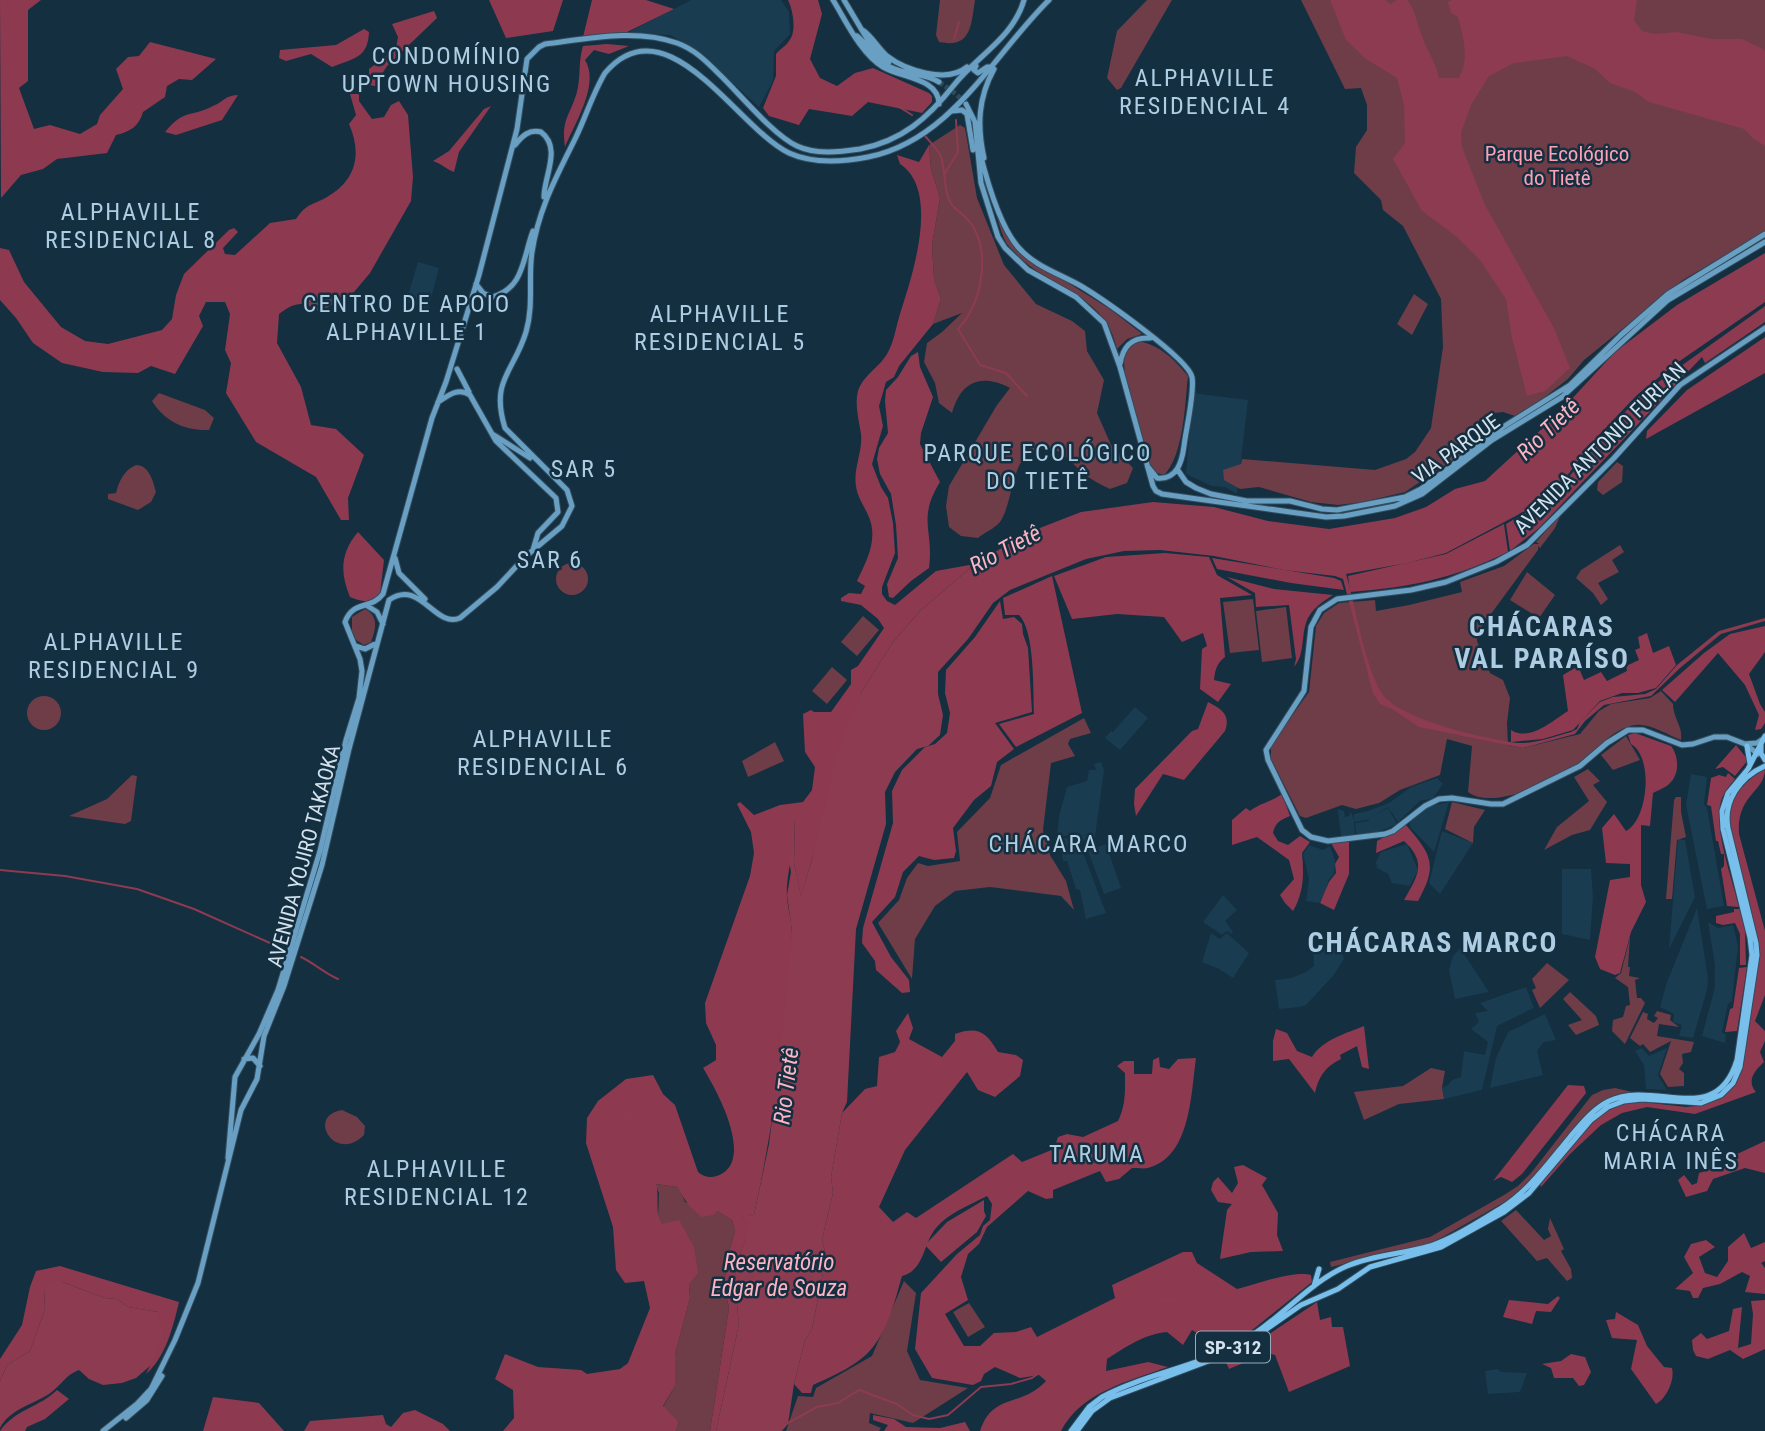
<svg xmlns="http://www.w3.org/2000/svg" width="1765" height="1431" font-family="'Roboto Condensed',sans-serif">
<rect width="100%" height="100%" fill="#132f40"/>
<path fill="#193c51" d="M 691,0 L 781,0 L 789,12 L 790,34 L 774,51 L 773,81 L 759,107 L 698,51 L 684,42 L 670,35 L 627,33 Z
M 418,262 L 439,268 L 428,310 L 406,302 Z
M 1193,393 L 1248,400 L 1237,494 L 1225,487 L 1212,486 L 1186,474 Z
M 1135,707 L 1148,718 L 1120,750 L 1105,738 L 1111,731 L 1113,732 Z
M 1101,762 L 1104,770 L 1095,837 L 1083,841 L 1080,834 L 1057,837 L 1059,816 L 1067,787 L 1087,781 L 1089,770 L 1096,770 L 1094,764 Z
M 1691,774 L 1707,777 L 1704,804 L 1707,808 L 1724,906 L 1707,909 L 1686,805 Z
M 1437,778 L 1443,784 L 1433,798 L 1420,801 L 1398,822 L 1388,807 L 1367,820 L 1354,822 L 1355,834 L 1341,837 L 1338,809 L 1344,811 L 1345,817 L 1349,816 L 1350,813 L 1352,814 L 1354,820 L 1354,814 L 1368,811 L 1389,803 L 1411,787 Z
M 1449,802 L 1434,852 L 1410,827 L 1410,822 L 1428,807 Z
M 1388,808 L 1397,824 L 1378,832 L 1356,834 L 1355,823 L 1369,821 L 1368,819 Z
M 1442,831 L 1473,843 L 1440,894 L 1429,883 Z
M 1077,837 L 1106,913 L 1086,919 L 1080,890 L 1076,889 L 1067,861 L 1063,861 L 1061,849 L 1056,849 L 1054,839 Z
M 1678,839 L 1685,840 L 1695,897 L 1669,949 Z
M 1106,844 L 1121,888 L 1104,894 L 1088,851 Z
M 1407,844 L 1418,870 L 1410,886 L 1392,883 L 1388,874 L 1377,868 L 1376,862 L 1381,852 Z
M 1309,845 L 1323,850 L 1330,846 L 1335,861 L 1334,874 L 1328,881 L 1326,891 L 1319,903 L 1306,901 L 1309,879 L 1303,854 Z
M 1562,869 L 1591,869 L 1593,897 L 1590,940 L 1562,934 Z
M 1223,895 L 1237,910 L 1225,921 L 1233,932 L 1231,934 L 1227,931 L 1222,935 L 1203,922 Z
M 1697,908 L 1708,978 L 1707,990 L 1693,1038 L 1679,1036 L 1682,1025 L 1673,1022 L 1674,1014 L 1660,1007 L 1667,982 Z
M 1708,922 L 1718,928 L 1733,925 L 1738,946 L 1732,1001 L 1728,1004 L 1722,1032 L 1726,1035 L 1725,1043 L 1702,1036 L 1715,987 L 1715,965 Z
M 1211,933 L 1220,939 L 1227,933 L 1249,953 L 1233,978 L 1219,969 L 1202,962 Z
M 1334,944 L 1341,947 L 1344,959 L 1333,976 L 1306,1005 L 1300,1007 L 1279,1009 L 1275,980 L 1291,978 L 1304,973 L 1314,966 L 1313,948 Z
M 1460,948 L 1489,992 L 1455,999 L 1449,970 L 1453,956 Z
M 1526,987 L 1534,1008 L 1497,1026 L 1482,1090 L 1444,1099 L 1442,1088 L 1448,1085 L 1452,1080 L 1461,1077 L 1464,1051 L 1485,1055 L 1488,1042 L 1471,1029 L 1479,1022 L 1475,1013 L 1488,1011 L 1480,1003 Z
M 1545,1014 L 1556,1040 L 1544,1042 L 1537,1051 L 1543,1075 L 1490,1088 L 1496,1058 L 1508,1032 Z
M 1642,1048 L 1649,1056 L 1667,1048 L 1658,1075 L 1667,1090 L 1646,1089 L 1644,1065 L 1635,1051 Z
M 1498,1369 L 1501,1372 L 1527,1373 L 1520,1392 L 1488,1394 L 1485,1371 Z"/>
<path fill="#6e3d48" d="M 940,0 L 975,0 C 971,24 972,49 939,42 L 936,35 Z
M 1147,0 L 1172,0 L 1121,88 L 1117,90 L 1107,78 L 1117,31 Z
M 1301,0 L 1765,0 L 1765,232 L 1683,280 L 1584,360 L 1568,379 L 1537,403 L 1515,416 L 1503,412 L 1486,414 L 1469,430 L 1459,456 L 1405,492 L 1363,502 L 1338,505 L 1311,502 L 1259,487 L 1240,489 L 1224,480 L 1223,470 L 1241,464 L 1242,459 L 1375,470 L 1406,459 L 1415,452 L 1431,428 L 1443,347 L 1441,299 L 1403,226 L 1383,210 L 1381,200 L 1354,173 L 1356,147 L 1367,130 L 1367,105 L 1361,88 L 1345,89 Z
M 960,125 L 965,128 L 977,198 L 1004,265 L 1036,304 L 1072,321 L 1085,331 L 1087,351 L 1104,380 L 1097,413 L 1111,445 L 1133,468 L 1127,483 L 1110,489 C 1099,484 1090,479 1082,472 C 1072,464 1064,451 1051,449 C 1009,442 1016,499 1000,522 C 995,528 984,533 978,538 L 961,536 L 949,527 L 946,506 L 949,486 L 997,405 L 1010,388 C 981,373 961,381 952,413 L 939,403 L 935,383 L 924,362 L 927,343 L 942,332 L 962,313 L 933,324 L 941,299 L 934,279 L 932,245 L 940,198 L 931,169 L 929,145 Z
M 989,187 L 1011,242 L 1023,255 L 1110,309 L 1142,334 L 1127,339 L 1117,349 C 1106,295 1053,290 1018,256 C 1015,252 1010,248 1007,244 C 998,228 995,205 989,187 Z
M 1414,294 L 1428,304 L 1412,335 L 1397,324 Z
M 1138,341 C 1160,345 1174,359 1188,376 C 1185,403 1184,455 1164,475 L 1154,472 L 1149,464 C 1143,442 1117,370 1126,351 C 1128,346 1133,344 1138,341 Z
M 159,393 L 205,410 L 214,418 L 209,430 C 185,431 164,421 152,401 Z
M 1617,462 L 1623,466 L 1622,482 L 1603,495 L 1597,490 L 1598,482 Z
M 136,465 C 149,465 153,481 156,492 L 151,502 L 138,510 L 108,499 L 108,494 L 116,493 C 119,481 124,470 136,465 Z
M 1561,514 L 1555,528 L 1540,548 L 1538,546 L 1538,550 L 1477,633 L 1477,641 L 1490,673 L 1503,680 L 1510,698 L 1507,723 L 1508,745 L 1523,748 L 1580,734 L 1599,711 L 1611,704 L 1650,698 L 1661,691 L 1673,704 C 1673,718 1683,726 1681,740 C 1668,735 1649,723 1636,725 C 1615,727 1597,749 1582,761 C 1559,778 1494,812 1468,792 L 1472,746 L 1447,739 L 1440,775 L 1400,790 L 1379,803 L 1356,809 L 1342,805 L 1306,818 L 1300,816 L 1271,759 L 1271,745 L 1309,692 L 1316,626 L 1324,613 L 1339,603 L 1375,600 L 1376,611 L 1409,605 L 1462,592 L 1460,582 L 1504,566 L 1534,544 L 1539,544 L 1536,542 Z
M 1620,545 L 1624,552 L 1612,560 L 1619,572 L 1598,583 L 1608,599 L 1601,605 L 1593,593 L 1576,578 L 1581,570 Z
M556 579a16 16 0 1 1 32 0a16 16 0 1 1-32 0Z
M 1527,572 L 1555,595 L 1539,618 L 1510,600 Z
M 1253,599 L 1259,650 L 1230,653 L 1223,602 Z
M 1286,607 L 1292,658 L 1262,662 L 1256,611 Z
M 365,609 C 379,616 376,629 371,642 L 364,645 L 356,640 L 352,631 L 352,617 Z
M 863,616 L 879,630 L 857,656 L 841,642 Z
M 832,667 L 847,680 L 827,704 L 812,691 Z
M27 713a17 17 0 1 1 34 0a17 17 0 1 1-34 0Z
M 1084,718 L 1091,733 L 1070,739 L 1068,744 L 1075,756 L 1051,763 L 1043,830 L 1050,855 L 1066,881 L 1074,910 L 1061,896 L 990,887 L 955,891 L 935,906 L 915,939 L 912,979 L 878,923 L 899,900 L 907,878 L 918,863 L 928,866 L 960,861 L 957,832 L 990,798 L 1001,765 Z
M 1626,736 L 1640,760 L 1613,770 L 1601,755 Z
M 775,742 L 784,761 L 748,777 L 742,761 Z
M 1588,769 L 1600,781 L 1593,785 L 1607,802 L 1590,830 L 1572,835 L 1544,850 L 1557,827 L 1589,801 L 1574,777 Z
M 132,775 L 137,776 L 131,821 L 125,824 L 69,816 L 107,799 Z
M 1676,797 L 1681,797 L 1681,812 L 1686,837 L 1677,840 L 1672,899 L 1666,899 L 1674,800 Z
M 1452,802 L 1485,810 L 1474,827 L 1473,843 L 1445,829 Z
M 1630,937 L 1628,967 L 1630,967 L 1629,976 L 1640,978 L 1635,980 L 1637,998 L 1641,998 L 1645,1003 L 1625,1044 L 1612,1031 L 1613,1020 L 1623,1017 L 1626,1006 L 1630,1005 L 1628,987 L 1615,978 L 1621,973 Z
M 1547,963 L 1569,980 L 1540,1008 L 1532,990 L 1536,988 L 1532,979 Z
M 1570,992 L 1596,1016 L 1599,1025 L 1576,1035 L 1568,1025 L 1582,1020 L 1563,999 Z
M 1657,1011 L 1671,1015 L 1670,1020 L 1679,1027 L 1659,1024 L 1657,1036 L 1694,1042 L 1691,1052 L 1682,1054 L 1683,1063 L 1679,1069 L 1684,1073 L 1684,1086 L 1668,1087 L 1660,1074 L 1671,1041 L 1650,1052 L 1643,1044 L 1640,1046 L 1630,1038 L 1643,1012 L 1648,1014 L 1647,1019 L 1654,1023 L 1658,1018 L 1654,1016 Z
M 1431,1068 L 1445,1071 L 1442,1088 L 1444,1099 L 1399,1104 L 1364,1120 L 1354,1092 L 1403,1086 Z
M 1615,1088 L 1637,1093 L 1615,1096 L 1597,1106 L 1517,1195 L 1432,1243 L 1331,1267 L 1330,1262 L 1430,1237 L 1504,1195 L 1518,1186 L 1531,1173 L 1592,1095 L 1603,1090 Z
M 342,1110 L 357,1117 L 365,1126 L 364,1135 C 336,1164 305,1116 342,1110 Z
M 655,1184 L 679,1187 L 685,1202 L 717,1211 L 732,1220 L 735,1231 L 727,1259 L 724,1287 L 729,1308 L 710,1431 L 676,1431 L 679,1422 L 663,1407 L 675,1386 L 675,1354 L 690,1298 L 689,1284 L 658,1218 L 659,1193 Z
M 1516,1210 L 1544,1240 L 1551,1236 L 1548,1229 L 1550,1218 L 1564,1249 L 1561,1251 L 1571,1269 L 1572,1278 L 1567,1281 L 1547,1258 L 1537,1261 L 1501,1221 Z
M 904,1281 L 916,1293 L 907,1351 L 920,1380 L 968,1388 L 913,1423 L 870,1413 L 869,1423 L 881,1428 L 879,1431 L 786,1431 L 798,1396 L 813,1397 L 816,1388 L 872,1356 Z
M 969,1303 L 985,1327 L 968,1337 L 953,1312 Z"/>
<path fill="#8d3a50" d="M 0,0 L 41,0 L 28,10 L 28,81 L 19,88 L 34,129 L 50,125 L 80,134 L 97,124 L 100,115 L 123,89 L 116,69 L 128,57 L 139,56 L 150,42 L 216,59 L 192,80 L 179,79 L 167,86 L 165,97 L 143,112 C 139,126 130,132 116,135 L 107,153 L 57,159 L 43,169 L 21,175 L 1,198 Z
M 489,0 L 563,0 L 553,31 L 506,38 Z
M 592,0 L 646,0 L 674,9 L 625,33 L 583,37 Z
M 788,0 L 818,0 L 822,14 L 810,59 L 820,78 L 837,86 L 855,73 L 873,68 L 929,93 L 932,96 L 932,102 L 922,113 L 868,102 L 852,116 L 809,109 L 799,125 L 769,116 L 763,108 L 776,76 L 776,54 C 780,49 786,46 789,41 C 797,32 793,10 788,0 Z
M 434,11 L 437,18 L 387,66 L 382,74 L 380,87 L 369,85 L 369,69 L 396,48 L 398,37 L 392,24 Z
M 364,29 L 369,32 C 368,58 354,58 332,67 L 311,54 L 286,61 L 279,58 L 280,50 L 336,45 Z
M 607,44 L 629,46 L 609,54 L 594,50 L 585,60 C 600,84 575,123 565,147 C 561,119 570,116 577,92 C 581,76 578,62 583,46 Z
M 350,94 L 359,94 L 359,101 L 372,119 L 384,117 L 391,105 L 399,101 L 408,115 L 413,177 L 411,201 L 370,273 L 354,292 L 320,312 C 303,300 295,302 279,314 L 277,343 L 301,387 L 311,425 L 336,429 L 364,455 L 348,498 L 349,520 L 341,520 L 316,477 L 256,442 L 226,393 L 231,363 L 225,350 L 230,314 L 225,302 L 206,302 L 199,316 L 203,326 L 175,374 L 151,366 L 138,373 L 103,372 L 62,363 L 33,343 L 16,318 L 0,300 L 0,248 L 9,250 L 24,282 L 61,327 L 85,341 L 108,344 L 162,330 L 172,319 L 176,295 L 184,274 L 229,230 L 234,228 L 238,232 L 223,248 L 225,254 L 235,255 L 270,223 L 296,219 C 308,201 314,206 330,195 C 358,178 361,151 349,124 L 356,115 Z
M 238,95 L 222,120 L 176,135 L 165,132 C 185,108 190,118 213,106 C 225,101 224,96 238,95 Z
M 491,106 L 459,152 L 454,172 C 446,169 442,164 433,161 L 449,151 L 484,109 Z
M 929,145 L 931,169 L 940,198 L 932,245 L 934,279 L 941,299 L 933,324 L 899,366 L 894,377 L 886,382 L 879,406 L 883,426 L 872,464 L 881,487 L 888,498 L 893,523 L 895,553 L 882,587 L 882,594 L 887,601 L 895,605 L 936,571 L 975,564 L 920,611 L 893,642 L 861,693 L 801,897 L 794,863 L 795,818 C 791,830 794,839 793,850 C 790,864 786,882 787,897 C 788,910 792,922 792,934 C 787,1028 774,1123 754,1215 L 742,1217 L 750,1224 C 746,1239 740,1253 736,1267 C 732,1287 740,1309 738,1329 L 716,1431 L 710,1431 L 729,1308 L 724,1287 L 727,1259 L 735,1231 L 732,1220 L 717,1211 L 713,1215 L 702,1217 C 690,1208 684,1200 678,1187 L 656,1184 C 660,1197 654,1212 662,1224 L 679,1220 L 694,1247 L 698,1273 L 689,1284 L 690,1298 L 675,1354 L 675,1386 L 663,1406 L 679,1422 L 676,1431 L 503,1431 L 514,1418 L 513,1390 L 495,1379 L 505,1354 L 538,1367 L 581,1370 L 587,1374 L 620,1369 L 628,1363 L 650,1308 L 644,1281 L 625,1283 L 616,1270 L 613,1227 L 586,1143 L 587,1118 L 598,1101 L 626,1079 L 653,1075 L 663,1094 L 675,1105 L 698,1172 C 705,1178 714,1179 723,1173 C 752,1154 716,1089 703,1068 L 716,1060 L 716,1045 L 706,1023 L 705,1003 L 750,876 L 754,853 L 751,832 L 737,804 L 740,802 L 754,815 L 780,805 L 803,802 L 812,790 L 815,767 L 805,752 L 803,714 L 811,710 L 814,712 L 831,712 L 851,684 L 851,670 L 858,666 L 884,628 L 878,619 L 861,605 L 841,601 L 841,598 L 849,593 L 861,594 L 865,586 L 857,581 C 867,560 879,538 868,515 C 864,506 857,496 856,486 C 853,469 863,451 861,434 C 859,420 853,399 860,386 C 866,374 880,366 887,354 C 894,343 896,326 900,314 C 912,276 941,191 900,164 L 897,155 L 919,162 Z
M 1765,306 L 1765,322 L 1705,363 L 1702,357 L 1539,528 L 1510,551 L 1506,524 L 1533,508 L 1567,479 L 1639,396 Z
M 1765,337 L 1765,373 L 1646,439 L 1647,431 L 1687,390 Z
M 1504,524 L 1508,552 C 1452,579 1412,587 1350,592 L 1348,576 L 1446,554 Z
M 358,532 L 384,560 L 380,594 C 370,604 363,602 350,597 C 340,573 340,553 358,532 Z
M 1165,553 L 1209,557 L 1217,575 L 1252,595 L 1220,598 L 1225,657 C 1217,663 1215,670 1214,680 L 1231,684 L 1218,702 L 1200,689 L 1202,649 L 1207,646 L 1203,633 L 1182,642 L 1164,617 L 1117,614 L 1072,619 L 1054,576 L 1106,557 Z
M 1212,558 L 1334,578 L 1341,581 L 1344,590 L 1291,583 L 1217,569 Z
M 1052,576 L 1082,713 L 1016,747 L 999,724 L 1034,714 C 1033,690 1035,631 1019,615 L 1005,615 L 1003,598 Z
M 1227,577 L 1274,589 L 1333,595 C 1322,602 1310,610 1306,623 C 1301,639 1305,654 1294,667 L 1296,659 L 1289,605 L 1256,607 L 1255,593 Z
M 1000,601 L 1003,619 L 1014,617 L 1022,624 L 1023,634 L 1028,648 L 1032,712 L 995,723 L 1014,749 L 997,762 L 991,786 L 974,800 L 953,828 L 956,851 L 954,858 L 934,860 L 919,856 L 903,872 L 895,897 L 872,922 L 891,957 L 909,980 L 910,992 L 902,993 L 876,970 L 875,961 L 862,943 L 863,928 L 893,823 L 892,791 L 902,770 L 925,747 L 935,744 L 947,733 L 950,713 L 945,693 L 946,670 L 975,637 Z
M 1765,626 L 1765,652 L 1749,674 L 1760,704 L 1765,712 L 1765,723 L 1761,729 L 1755,730 L 1759,715 L 1745,685 L 1718,653 L 1675,702 L 1662,690 L 1704,653 L 1730,634 Z
M 1647,633 L 1653,653 L 1669,646 L 1676,665 L 1656,688 L 1638,693 L 1622,693 L 1600,701 L 1573,730 L 1543,739 L 1511,742 L 1511,730 C 1530,742 1552,721 1568,711 L 1563,675 L 1578,666 L 1584,680 L 1601,672 L 1607,681 L 1627,671 L 1626,666 L 1639,660 L 1635,650 L 1640,648 L 1638,637 Z
M 1208,702 C 1221,709 1231,714 1225,731 L 1184,780 L 1163,774 L 1136,816 L 1134,804 L 1135,789 L 1192,731 L 1198,729 Z
M 1635,733 L 1671,746 C 1679,756 1680,775 1669,784 C 1665,788 1658,790 1653,793 L 1650,826 L 1641,825 L 1641,885 L 1646,902 L 1631,932 L 1620,973 L 1615,975 L 1600,969 L 1595,957 L 1610,880 L 1630,877 L 1630,864 L 1606,863 L 1602,828 L 1614,814 L 1626,831 C 1648,820 1654,757 1631,744 L 1628,735 Z
M 1736,745 L 1748,760 L 1735,776 L 1723,767 L 1715,769 Z
M 1765,769 C 1765,792 1736,795 1739,834 L 1765,931 L 1765,995 L 1755,1021 L 1765,1031 L 1765,1041 L 1760,1052 L 1764,1062 C 1755,1070 1746,1081 1756,1092 L 1695,1114 L 1647,1107 L 1622,1113 L 1601,1125 L 1570,1154 L 1541,1187 L 1540,1184 L 1593,1122 L 1609,1109 L 1625,1103 L 1642,1102 L 1686,1107 L 1705,1105 L 1724,1095 L 1742,1066 L 1758,961 L 1728,817 C 1733,793 1744,782 1765,769 Z
M 1728,773 L 1735,779 C 1730,785 1725,791 1722,798 C 1712,826 1732,878 1739,907 L 1727,906 L 1721,869 L 1724,866 L 1724,854 L 1721,854 L 1718,841 L 1716,841 L 1711,806 L 1707,805 L 1711,778 L 1719,775 L 1726,777 Z
M 1282,794 L 1290,816 C 1280,820 1275,823 1273,833 L 1278,841 L 1288,845 L 1300,836 L 1310,842 L 1302,853 C 1304,874 1304,892 1293,911 L 1285,903 L 1280,895 L 1294,879 L 1289,860 L 1257,837 L 1232,845 L 1232,820 L 1246,808 L 1250,811 C 1260,803 1271,802 1282,794 Z
M 1406,825 C 1432,855 1438,865 1418,901 L 1404,900 C 1417,877 1428,863 1404,841 L 1376,853 L 1377,841 Z
M 1349,840 L 1349,874 L 1334,910 L 1320,903 L 1329,882 L 1336,873 L 1335,864 L 1339,857 L 1331,843 Z
M 1734,909 L 1740,909 L 1745,928 L 1746,965 L 1740,965 L 1740,934 L 1735,923 L 1723,925 L 1716,923 L 1716,916 L 1734,912 Z
M 1747,967 L 1737,1031 L 1725,1032 L 1730,1009 L 1733,1008 L 1739,968 Z
M 908,1013 L 913,1028 L 909,1039 L 942,1057 L 955,1041 L 955,1034 C 978,1026 986,1032 998,1052 L 1016,1055 L 1023,1060 L 1020,1076 L 995,1097 L 978,1090 L 967,1072 L 905,1150 L 879,1207 L 893,1222 L 907,1212 L 916,1218 L 1013,1154 L 1022,1162 L 1054,1149 L 1058,1137 L 1067,1134 L 1083,1137 L 1118,1121 C 1126,1105 1125,1091 1125,1073 L 1117,1066 L 1124,1061 L 1134,1061 L 1134,1074 L 1152,1074 L 1153,1060 L 1159,1057 L 1160,1067 L 1169,1069 L 1178,1059 L 1196,1058 C 1191,1093 1191,1157 1148,1168 C 1144,1169 1137,1168 1132,1168 L 1119,1179 L 1106,1182 L 1100,1171 L 1053,1190 L 1053,1198 L 1046,1199 L 1028,1191 L 987,1227 L 979,1244 L 968,1254 L 961,1277 L 968,1300 L 945,1314 L 964,1346 L 980,1346 L 994,1333 L 1016,1332 L 1031,1327 L 1037,1337 L 1115,1298 L 1112,1285 L 1183,1252 L 1192,1252 L 1197,1263 L 1237,1289 C 1257,1284 1293,1270 1311,1275 L 1312,1282 L 1246,1335 L 1219,1347 L 1192,1330 L 1183,1345 L 1167,1332 C 1144,1334 1126,1347 1107,1359 L 1106,1371 L 1148,1362 L 1168,1367 C 1129,1381 1081,1392 1061,1431 L 980,1431 C 993,1392 1021,1408 1046,1381 L 1039,1375 L 1020,1378 L 995,1367 L 984,1374 L 981,1381 L 973,1385 L 932,1378 L 915,1349 L 921,1293 L 957,1254 L 980,1235 L 983,1226 L 990,1220 L 992,1204 L 987,1196 C 970,1205 948,1213 936,1228 C 923,1243 925,1270 902,1276 C 895,1300 889,1327 873,1347 C 859,1365 833,1376 813,1385 L 811,1393 L 802,1393 L 794,1384 L 805,1340 L 812,1329 L 826,1257 L 822,1239 L 833,1193 L 831,1177 L 842,1113 L 865,1089 L 877,1086 L 879,1057 L 895,1052 L 900,1042 L 896,1031 Z
M 1364,1026 L 1369,1069 L 1362,1067 L 1357,1046 L 1340,1055 L 1341,1059 C 1325,1067 1319,1076 1315,1093 L 1289,1059 L 1273,1061 L 1273,1041 L 1276,1029 L 1287,1033 L 1297,1051 L 1312,1057 C 1322,1040 1347,1033 1364,1026 Z
M 1568,1085 L 1584,1086 L 1586,1093 L 1522,1174 L 1512,1182 L 1501,1177 L 1493,1181 Z
M 1765,1141 L 1765,1173 L 1745,1168 L 1713,1179 L 1707,1191 L 1686,1197 L 1678,1180 L 1684,1175 L 1692,1185 L 1697,1183 L 1699,1173 L 1733,1162 L 1735,1155 Z
M 1243,1165 L 1267,1178 L 1262,1185 L 1278,1213 L 1277,1235 L 1283,1251 L 1251,1252 L 1220,1259 L 1227,1210 L 1232,1204 L 1218,1202 L 1211,1190 L 1213,1182 L 1218,1177 L 1232,1193 L 1238,1183 L 1234,1167 Z
M 1744,1233 L 1751,1248 L 1765,1242 L 1765,1261 L 1761,1263 L 1765,1268 L 1765,1294 L 1745,1292 L 1750,1276 L 1742,1272 L 1720,1284 L 1703,1288 L 1698,1298 L 1693,1298 L 1690,1291 L 1675,1289 L 1693,1273 L 1684,1257 L 1691,1244 L 1706,1240 L 1715,1247 L 1699,1257 L 1705,1273 L 1717,1277 L 1728,1261 L 1728,1247 Z
M 60,1266 L 179,1302 C 173,1327 166,1357 146,1374 L 150,1366 L 158,1312 L 128,1307 L 117,1299 L 105,1298 L 62,1282 L 44,1290 L 45,1309 L 30,1351 L 7,1365 L 0,1381 L 0,1359 L 22,1325 L 30,1287 L 36,1271 Z
M 1558,1296 L 1560,1298 L 1551,1312 L 1536,1311 L 1532,1324 L 1503,1317 L 1509,1300 L 1548,1304 Z
M 1765,1300 L 1765,1349 L 1743,1359 L 1730,1350 L 1708,1359 L 1696,1356 L 1693,1350 L 1692,1340 L 1701,1333 L 1707,1339 L 1729,1331 L 1733,1309 L 1742,1307 L 1738,1348 L 1751,1344 L 1753,1314 L 1751,1301 Z
M 1317,1302 L 1320,1320 L 1331,1317 L 1332,1327 L 1343,1327 L 1350,1366 L 1289,1392 L 1275,1355 L 1267,1353 L 1229,1369 L 1225,1360 L 1253,1345 Z
M 1616,1312 L 1638,1325 L 1647,1346 L 1664,1367 L 1672,1368 C 1675,1380 1667,1398 1656,1404 L 1631,1369 L 1637,1340 L 1612,1338 L 1606,1320 L 1615,1319 Z
M 1571,1354 L 1585,1357 L 1591,1372 L 1584,1385 L 1579,1386 L 1573,1378 L 1554,1378 L 1551,1368 L 1542,1364 L 1561,1361 Z
M 57,1390 L 69,1399 L 45,1419 L 27,1427 L 25,1431 L 0,1431 C 14,1410 40,1407 57,1390 Z
M 213,1397 L 259,1403 L 284,1431 L 203,1431 Z
M 415,1410 L 443,1424 L 450,1431 L 304,1431 L 310,1421 L 383,1415 L 386,1424 L 391,1427 L 403,1413 Z
M 873,1415 L 894,1419 L 906,1427 L 940,1428 L 965,1422 L 970,1431 L 884,1431 L 888,1425 L 873,1420 Z"/>
<path fill="#8d3b50" d="M 1330,0 L 1386,0 L 1390,4 L 1397,0 L 1407,0 C 1417,12 1416,23 1422,36 C 1427,51 1436,62 1439,78 L 1459,78 C 1470,58 1463,37 1458,17 L 1451,13 L 1448,2 L 1452,0 L 1637,0 L 1634,20 L 1642,31 L 1655,34 L 1676,32 L 1712,39 L 1742,39 L 1765,50 L 1765,146 L 1754,139 L 1744,129 L 1649,102 L 1635,92 L 1610,83 L 1595,69 L 1567,56 L 1514,63 L 1489,76 L 1471,105 L 1461,133 L 1462,147 L 1485,205 L 1554,328 L 1570,368 L 1545,391 L 1527,396 L 1512,338 L 1506,299 L 1480,260 L 1457,237 L 1422,211 L 1393,159 L 1405,143 L 1404,105 L 1397,78 L 1366,59 L 1346,40 Z
M 1765,253 L 1765,302 L 1674,365 L 1637,395 L 1596,438 L 1566,477 L 1529,509 L 1446,553 L 1407,563 L 1346,574 C 1356,608 1364,663 1381,692 C 1396,719 1488,740 1519,743 C 1535,744 1555,736 1571,732 L 1577,729 L 1580,722 L 1600,702 L 1613,697 L 1645,694 L 1656,689 L 1677,665 L 1719,631 L 1765,618 L 1765,621 L 1721,634 L 1680,668 L 1651,696 L 1604,705 L 1585,721 L 1575,734 L 1523,748 L 1419,727 L 1392,709 L 1380,704 L 1373,693 L 1343,579 L 1335,576 L 1284,570 L 1214,556 L 1160,550 L 1124,551 L 1086,559 L 1010,590 L 993,603 L 968,639 L 938,672 L 938,694 L 943,715 L 940,735 L 928,746 L 917,749 L 895,772 L 885,792 L 886,824 L 856,929 L 847,1102 L 842,1113 L 831,1177 L 833,1193 L 822,1239 L 826,1257 L 812,1329 L 805,1340 L 794,1384 L 788,1424 L 782,1431 L 716,1431 L 738,1329 C 740,1309 732,1287 736,1267 C 740,1253 746,1239 749,1224 L 741,1216 L 754,1215 L 769,1144 L 780,1056 L 792,931 L 787,895 L 791,872 L 789,861 L 793,848 L 791,831 L 795,814 L 794,863 L 801,896 L 812,860 L 839,745 L 861,693 L 893,642 L 920,611 L 975,564 L 1027,533 L 1081,512 L 1153,502 L 1214,507 L 1268,521 L 1329,529 L 1395,518 L 1426,507 L 1455,489 L 1485,481 L 1558,414 L 1615,352 L 1677,305 Z
M 918,352 L 920,367 L 933,397 L 921,433 L 920,444 L 940,482 C 917,519 934,530 929,568 L 911,581 L 893,598 L 889,597 L 887,584 L 898,558 L 896,525 L 891,494 L 880,474 L 877,459 L 879,448 L 888,433 L 885,401 L 886,390 L 898,377 L 911,356 Z
M 984,1200 L 984,1211 L 986,1216 L 977,1232 L 941,1262 L 925,1245 L 947,1222 Z
M 51,1282 L 62,1282 L 105,1298 L 117,1299 L 128,1307 L 158,1312 L 164,1335 L 150,1366 L 136,1378 L 122,1383 L 103,1385 L 89,1379 L 79,1370 C 66,1374 60,1387 49,1394 C 32,1405 10,1409 0,1428 L 0,1381 L 7,1365 L 30,1351 L 45,1309 L 44,1290 Z"/>
<g fill="none" stroke-linecap="round" stroke-linejoin="round">
<path stroke="#8d3b50" stroke-width="2" d="M 802,0 L 804,5 C 801,24 796,44 798,63 C 801,89 830,97 851,99 C 860,99 870,97 878,99 C 891,101 901,108 912,115
M 592,31 L 594,0
M 954,39 L 959,22
M 925,136 C 930,142 938,149 941,157 C 946,171 943,192 952,205 C 959,213 967,216 974,228 C 990,258 981,305 958,329 L 980,365 L 1006,373 L 1027,396
M 945,173 L 958,152 L 956,120
M 0,870 L 65,876 L 137,889 L 194,909 L 270,943
M 301,957 C 314,963 324,973 338,979
M 591,1118 L 612,1122 L 625,1116 L 633,1116 L 649,1129 L 659,1132 L 658,1148 L 675,1155 C 689,1185 712,1201 741,1216
M 786,1424 L 817,1407 L 838,1403 L 859,1390 L 897,1404 L 913,1415 L 929,1419 L 948,1415 L 981,1387 L 1011,1384 L 1032,1378 L 1053,1363 L 1105,1331 L 1123,1315 L 1143,1309 L 1158,1300 L 1175,1300 L 1207,1311 L 1233,1307 L 1248,1309 L 1261,1307 L 1309,1280"/>
<path stroke="#304a5a" stroke-width="5" stroke-dasharray="5 2.5" stroke-linecap="butt" d="M 939,82 L 956,94 L 966,104"/>
<defs>
<path id="secondary" d="M 833,0 C 846,21 861,54 883,67 C 901,78 939,78 939,104
M 844,0 L 869,42 L 889,62
M 864,31 C 873,38 878,48 887,56 C 905,70 947,84 967,67
M 857,36 C 869,46 876,60 890,67 C 906,75 924,73 939,82
M 976,66 L 974,70 L 978,73 L 987,67 L 992,67
M 966,104 L 975,122 L 981,183 L 998,237 L 1005,248 L 1028,270 L 1076,297 L 1104,323 L 1120,367 L 1153,486 L 1156,491 L 1162,494 L 1326,517 L 1344,516 L 1395,506 L 1422,494 L 1492,440 L 1562,397 L 1668,300 L 1765,242
M 952,111 L 962,110 L 967,114 L 973,150
M 515,145 C 522,136 529,129 541,132 C 562,148 544,176 544,197
M 980,153 C 987,181 1000,226 1018,247 C 1034,266 1060,274 1081,286 C 1101,298 1188,358 1192,377 C 1195,392 1186,429 1184,446 C 1182,462 1177,480 1157,478 L 1149,468
M 984,158 C 977,126 978,98 994,69
M 476,284 L 483,293 L 492,297 C 524,289 523,257 533,231
M 1120,364 C 1123,346 1132,337 1150,338
M 457,369 L 469,392
M 438,402 C 449,395 458,387 470,395 L 496,441 L 556,498 L 558,512 L 538,533 L 533,550
M 494,435 L 530,458
M 1177,469 L 1186,482 L 1196,488 L 1211,494 L 1247,501 L 1290,501 L 1322,509 L 1337,510 L 1405,497 L 1421,489 L 1503,427 L 1570,385 L 1621,335 L 1668,294 L 1765,234
M 395,558 L 399,573 L 425,599
M 366,605 L 377,612 L 383,624
M 356,646 L 365,649 L 377,643
M 1745,744 L 1757,743 L 1763,739
M 1758,754 L 1745,744 L 1727,737 L 1714,737 L 1693,744 L 1682,745 L 1643,730 L 1628,730 L 1607,743 L 1580,766 L 1503,804 L 1491,804 L 1452,798 L 1439,799 L 1425,806 L 1393,831 L 1385,834 L 1328,841 L 1311,837 L 1302,830 L 1268,760 L 1266,750 L 1304,691 L 1311,627 L 1320,610 L 1337,599 L 1411,590 L 1446,582 L 1496,562 L 1527,545 L 1614,458 L 1680,385 L 1765,328
M 244,1059 L 253,1058 L 260,1066
M 228,1158 L 235,1077 L 259,1034 L 278,990 L 320,851 L 346,740 L 359,698 L 362,671 L 360,659 L 345,622 C 353,600 371,610 383,594 L 432,418 L 446,382 L 479,275 L 517,129 L 527,59 L 539,47 L 545,44 C 586,39 636,28 677,43 C 694,49 706,61 719,74 C 739,93 773,135 797,146 C 816,155 840,152 860,149 C 902,141 928,118 954,85 C 977,56 1013,38 1024,0
M 126,1418 L 147,1400 L 162,1376
M 103,1431 L 137,1404 L 151,1389 L 175,1340 L 198,1283 L 241,1110 L 257,1079 L 264,1036 L 284,986 L 322,865 L 349,749 L 389,600 C 420,578 435,629 460,618 L 497,587 L 525,557 L 562,526 L 572,506 L 567,490 L 505,428 C 490,380 514,372 526,332 C 534,305 528,278 532,252 C 539,207 557,176 576,137 C 586,116 593,93 605,73 C 667,0 738,129 789,153 C 813,164 842,162 868,157 C 952,140 993,55 1049,0"/>
<path id="primary" d="M 1761,744 L 1761,753 L 1765,760
M 1747,746 L 1750,764
M 1314,1286 L 1319,1269
M 1071,1431 L 1089,1407 L 1102,1397 C 1145,1374 1197,1367 1240,1343 C 1277,1323 1310,1281 1347,1266 C 1373,1255 1403,1254 1430,1246 C 1454,1238 1478,1222 1500,1209 C 1529,1191 1549,1162 1570,1137 C 1582,1123 1593,1109 1609,1101 C 1656,1079 1716,1129 1737,1060 L 1752,955 L 1750,938 L 1723,829 L 1722,811 L 1728,793 L 1748,769 L 1765,736
M 1077,1431 L 1092,1411 L 1110,1398 L 1235,1351 L 1301,1305 L 1338,1289 L 1370,1267 L 1441,1247 L 1504,1212 L 1529,1193 L 1591,1120 L 1608,1107 L 1624,1101 L 1642,1099 L 1701,1103 L 1721,1095 L 1733,1083 L 1740,1067 L 1757,955 L 1756,943 L 1728,828 C 1723,801 1740,777 1765,766"/>
</defs>
<use href="#secondary" stroke="#324c5c" stroke-width="7"/>
<use href="#primary" stroke="#324c5c" stroke-width="7"/>
<use href="#secondary" stroke="#699fc2" stroke-width="5"/>
<use href="#primary" stroke="#78bfec" stroke-width="5"/>
</g>
<g text-anchor="middle" stroke-width="5" stroke-linejoin="round" paint-order="stroke">
<rect fill="#132f40" stroke="#99acb9" stroke-width="2" x="1196" y="1331.5" width="74" height="31" rx="5"/>
<g font-size="19" font-weight="bold" fill="#d3e2ed">
<text x="1233" y="1354">SP-312</text>
</g>
<g font-size="21" fill="#ffa0b4" stroke="#132f40">
<text x="1557" y="161">Parque Ecológico<tspan x="1557" dy="24">do Tietê</tspan></text>
</g>
<g font-size="21" fill="#d3e2ed" stroke="#132f40">
<text transform="translate(1600 448) rotate(-45)" y="7">AVENIDA ANTONIO FURLAN</text>
<text transform="translate(1456 449) rotate(-36)" y="7">VIA PARQUE</text>
<text transform="translate(304 856) rotate(-75)" y="7">AVENIDA YOJIRO TAKAOKA</text>
</g>
<g font-size="23" font-style="italic" fill="#fcb3c2" stroke="#132f40">
<text transform="translate(1548 429) rotate(-44)" y="8">Rio Tietê</text>
<text transform="translate(1005 549) rotate(-28)" y="8">Rio Tietê</text>
<text transform="translate(786 1086) rotate(-83)" y="8">Rio Tietê</text>
<text x="779" y="1270">Reservatório<tspan x="779" dy="26">Edgar de Souza</tspan></text>
</g>
<g font-size="24" letter-spacing="2" fill="#aecde3" stroke="#132f40">
<text x="447" y="64">CONDOMÍNIO<tspan x="447" dy="28">UPTOWN HOUSING</tspan></text>
<text x="1205" y="86">ALPHAVILLE<tspan x="1205" dy="28">RESIDENCIAL 4</tspan></text>
<text x="131" y="220">ALPHAVILLE<tspan x="131" dy="28">RESIDENCIAL 8</tspan></text>
<text x="407" y="312">CENTRO DE APOIO<tspan x="407" dy="28">ALPHAVILLE 1</tspan></text>
<text x="720" y="322">ALPHAVILLE<tspan x="720" dy="28">RESIDENCIAL 5</tspan></text>
<text x="1038" y="461">PARQUE ECOLÓGICO<tspan x="1038" dy="28">DO TIETÊ</tspan></text>
<text x="584" y="477">SAR 5</text>
<text x="550" y="568">SAR 6</text>
<text x="114" y="650">ALPHAVILLE<tspan x="114" dy="28">RESIDENCIAL 9</tspan></text>
<text x="543" y="747">ALPHAVILLE<tspan x="543" dy="28">RESIDENCIAL 6</tspan></text>
<text x="1089" y="852">CHÁCARA MARCO</text>
<text x="1671" y="1141">CHÁCARA<tspan x="1671" dy="28">MARIA INÊS</tspan></text>
<text x="1097" y="1162">TARUMA</text>
<text x="437" y="1177">ALPHAVILLE<tspan x="437" dy="28">RESIDENCIAL 12</tspan></text>
</g>
<g font-size="28" font-weight="bold" letter-spacing="2" fill="#aecde3" stroke="#132f40">
<text x="1542" y="636">CHÁCARAS<tspan x="1542" dy="32">VAL PARAÍSO</tspan></text>
<text x="1433" y="952">CHÁCARAS MARCO</text>
</g>
</g>
</svg>
